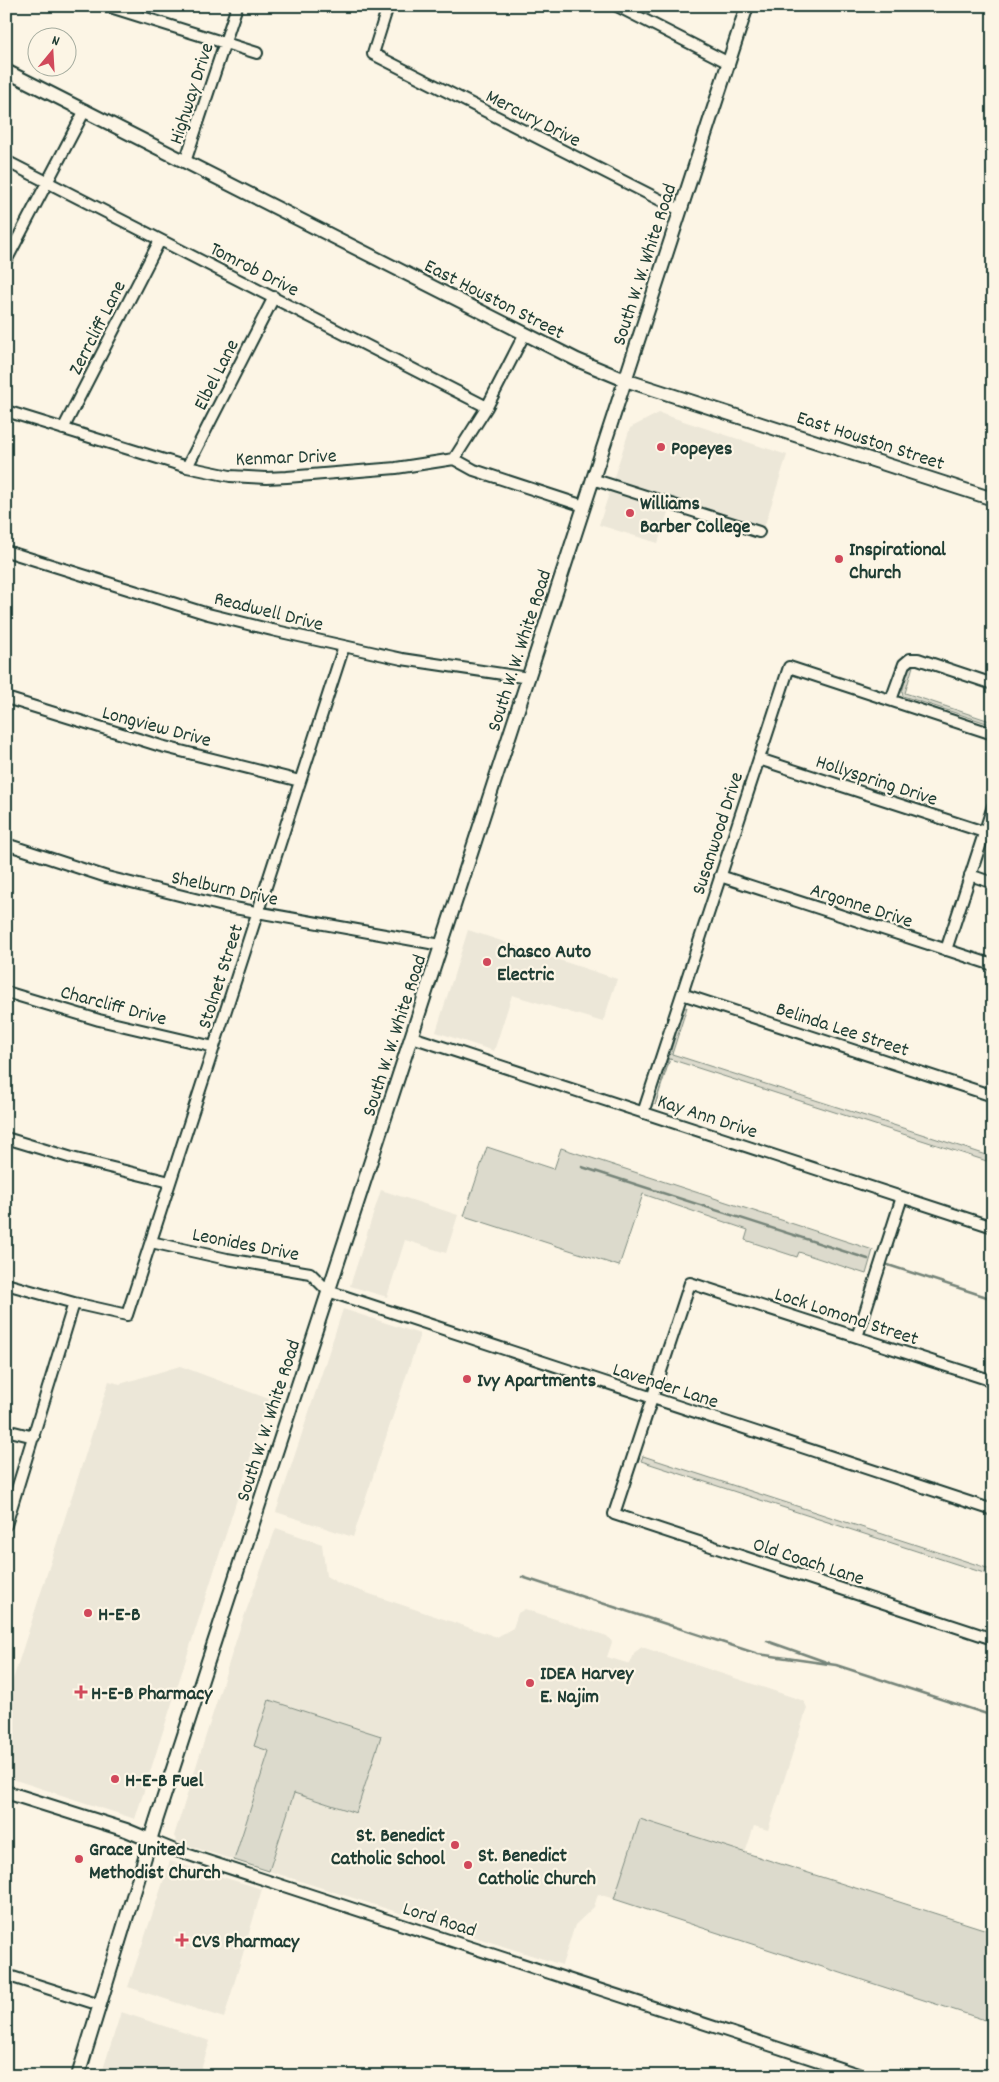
<svg xmlns="http://www.w3.org/2000/svg" width="999" height="2082" font-family="Dekko,sans-serif">
<rect width="100%" height="100%" fill="#fcf5e5"/>
<filter id="ink" filterUnits="userSpaceOnUse"><feTurbulence type="fractalNoise" baseFrequency=".02" numOctaves="2"/><feDisplacementMap in="SourceGraphic" scale="10" xChannelSelector="R" yChannelSelector="G"/><feConvolveMatrix kernelMatrix="1 2 1 2 8 2 1 2 1" color-interpolation-filters="sRGB"/></filter>
<g filter="url(#ink)">
<path fill="#ece7d8" d="M 659,413 L 787,455 L 764,528 L 613,480 L 630,428 Z
M 610,490 L 669,509 L 658,543 L 599,525 Z
M 468,930 L 617,979 L 603,1022 L 512,995 L 494,1051 L 436,1032 Z
M 381,1190 L 458,1215 L 446,1253 L 405,1240 L 387,1297 L 350,1286 Z
M 343,1309 L 420,1334 L 353,1537 L 276,1512 Z
M 180,1366 L 269,1399 L 135,1819 L 6,1777 L 6,1701 L 109,1381 L 120,1384 Z
M 276,1528 L 322,1544 L 326,1576 L 340,1584 L 497,1637 L 513,1628 L 518,1613 L 525,1609 L 607,1636 L 612,1642 L 607,1657 L 630,1664 L 635,1652 L 642,1647 L 804,1701 L 807,1708 L 768,1830 L 754,1826 L 745,1853 L 640,1819 L 614,1899 L 598,1894 L 594,1907 L 575,1925 L 562,1965 L 269,1871 L 294,1793 L 356,1813 L 381,1736 L 269,1700 L 254,1746 L 269,1751 L 234,1860 L 177,1842 L 174,1836 L 240,1628 Z
M 170,1861 L 262,1889 L 224,2018 L 128,1987 Z
M 121,2012 L 210,2041 L 199,2076 L 101,2076 Z"/>
<path fill="#dcdacc" stroke="#7e8c80" d="M 913,666 L 905,693 L 993,722 L 993,725 L 903,696 L 902,692 L 909,668 Z
M 687,1007 L 672,1054 L 993,1157 L 993,1163 L 670,1059 L 655,1105 L 683,1009 Z
M 487,1147 L 554,1169 L 561,1148 L 873,1250 L 866,1274 L 799,1252 L 797,1257 L 745,1240 L 748,1230 L 643,1194 L 619,1266 L 464,1216 Z
M 643,1456 L 993,1570 L 993,1576 L 641,1461 Z
M 269,1700 L 381,1736 L 356,1813 L 294,1793 L 269,1871 L 234,1860 L 269,1751 L 254,1746 Z
M 640,1819 L 993,1932 L 993,2009 L 988,2021 L 614,1899 Z"/>
<g fill="none" stroke-linecap="round" stroke-linejoin="round">
<path stroke="#758479" stroke-width="2.5" d="M 582,1167 L 868,1259
M 888,1265 L 993,1299
M 522,1577 L 758,1654 L 836,1665 L 993,1716
M 767,1641 L 829,1663"/>
<defs>
<path id="minor" d="M 107,6 L 257,53
M 388,6 L 373,54 L 680,210
M 617,6 L 729,63
M 6,161 L 487,407
M 185,162 L 237,6
M 6,261 L 85,110
M 6,411 L 187,467 L 230,476 L 266,478 L 287,477 L 396,468 L 454,459 L 487,407 L 524,335
M 63,429 L 160,240
M 454,459 L 474,470 L 584,506
M 187,467 L 274,297
M 592,479 L 759,532
M 6,551 L 208,614 L 272,630 L 402,659 L 529,678
M 6,698 L 161,746 L 300,781
M 891,700 L 904,664 L 910,659 L 918,659 L 993,684
M 759,759 L 984,832
M 6,844 L 107,877 L 223,906 L 441,945
M 970,875 L 993,883
M 720,876 L 993,965
M 946,950 L 993,806
M 6,992 L 99,1020 L 214,1047
M 682,994 L 993,1096
M 412,1037 L 993,1227
M 643,1113 L 789,667 L 993,734
M 6,1138 L 72,1158 L 170,1182
M 151,1242 L 227,1259 L 310,1273 L 328,1291 L 993,1510
M 6,1284 L 74,1303 L 127,1315 L 344,646
M 857,1337 L 902,1197
M 993,1381 L 690,1283 L 614,1514 L 993,1639
M 6,1430 L 34,1437
M 6,1525 L 74,1303
M 150,1840 L 177,1851 L 864,2076
M 6,1975 L 100,2005"/>
<path id="major" d="M 6,71 L 577,360 L 625,380 L 993,499
M 6,1792 L 126,1830 L 150,1840
M 78,2076 L 156,1821 L 211,1652 L 747,6"/>
</defs>
<use href="#minor" stroke="#1f3d34" stroke-width="14"/>
<use href="#major" stroke="#1f3d34" stroke-width="16"/>
<use href="#minor" stroke="#fcf5e5" stroke-width="10"/>
<use href="#major" stroke="#fcf5e5" stroke-width="12"/>
</g>
</g>
<g fill="#d1495b" stroke="#fcf5e5" stroke-width="2">
<circle cx="661" cy="447" r="5"/>
<circle cx="630" cy="513" r="5"/>
<circle cx="839" cy="559" r="5"/>
<circle cx="487" cy="962" r="5"/>
<circle cx="467" cy="1379" r="5"/>
<circle cx="88" cy="1613" r="5"/>
<circle cx="530" cy="1683" r="5"/>
<path d="M78.5 1684.5h5v5h5v5h-5v5h-5v-5h-5v-5h5z"/>
<circle cx="115" cy="1779" r="5"/>
<circle cx="455" cy="1845" r="5"/>
<circle cx="79" cy="1859" r="5"/>
<circle cx="468" cy="1865" r="5"/>
<path d="M179.5 1932.5h5v5h5v5h-5v5h-5v-5h-5v-5h5z"/>
</g>
<g text-anchor="middle" stroke-width="4.5" stroke-linejoin="round" paint-order="stroke">
<g font-size="20" fill="#1f3d34" stroke="#fcf5e5">
<text transform="translate(190 93) rotate(-72)" y="7">Highway Drive</text>
<text transform="translate(534 117) rotate(27)" y="7">Mercury Drive</text>
<text transform="translate(643 264) rotate(-72)" y="7">South W. W. White Road</text>
<text transform="translate(255 268) rotate(27)" y="7">Tomrob Drive</text>
<text transform="translate(495 298) rotate(27)" y="7">East Houston Street</text>
<text transform="translate(96 327) rotate(-63)" y="7">Zerrcliff Lane</text>
<text transform="translate(215 374) rotate(-63)" y="7">Elbel Lane</text>
<text transform="translate(871 439) rotate(18)" y="7">East Houston Street</text>
<text transform="translate(286 456) rotate(-2)" y="7">Kenmar Drive</text>
<text transform="translate(269 610) rotate(14)" y="7">Readwell Drive</text>
<text transform="translate(518 650) rotate(-72)" y="7">South W. W. White Road</text>
<text transform="translate(157 725) rotate(15)" y="7">Longview Drive</text>
<text transform="translate(877 779) rotate(18)" y="7">Hollyspring Drive</text>
<text transform="translate(716 833) rotate(-72)" y="7">Susanwood Drive</text>
<text transform="translate(225 887) rotate(12)" y="7">Shelburn Drive</text>
<text transform="translate(862 904) rotate(18)" y="7">Argonne Drive</text>
<text transform="translate(219 976) rotate(-72)" y="7">Stolnet Street</text>
<text transform="translate(114 1004) rotate(15)" y="7">Charcliff Drive</text>
<text transform="translate(843 1028) rotate(18)" y="7">Belinda Lee Street</text>
<text transform="translate(393 1035) rotate(-72)" y="7">South W. W. White Road</text>
<text transform="translate(708 1115) rotate(18)" y="7">Kay Ann Drive</text>
<text transform="translate(246 1243) rotate(11)" y="7">Leonides Drive</text>
<text transform="translate(847 1315) rotate(18)" y="7">Lock Lomond Street</text>
<text transform="translate(666 1384) rotate(18)" y="7">Lavender Lane</text>
<text transform="translate(267 1420) rotate(-72)" y="7">South W. W. White Road</text>
<text transform="translate(809 1560) rotate(18)" y="7">Old Coach Lane</text>
<text transform="translate(440 1918) rotate(18)" y="7">Lord Road</text>
</g>
<g font-size="20" font-weight="bold" fill="#1f3d34" stroke="#fcf5e5" text-anchor="start">
<text x="671" y="454">Popeyes</text>
<text x="640" y="509">Williams<tspan x="640" dy="23">Barber College</tspan></text>
<text x="849" y="555">Inspirational<tspan x="849" dy="23">Church</tspan></text>
<text x="497" y="957">Chasco Auto<tspan x="497" dy="23">Electric</tspan></text>
<text x="477" y="1386">Ivy Apartments</text>
<text x="98" y="1620">H-E-B</text>
<text x="540" y="1679">IDEA Harvey<tspan x="540" dy="23">E. Najim</tspan></text>
<text x="91" y="1699">H-E-B Pharmacy</text>
<text x="125" y="1786">H-E-B Fuel</text>
<text x="445" y="1841" text-anchor="end">St. Benedict<tspan x="445" dy="23">Catholic School</tspan></text>
<text x="89" y="1855">Grace United<tspan x="89" dy="23">Methodist Church</tspan></text>
<text x="478" y="1861">St. Benedict<tspan x="478" dy="23">Catholic Church</tspan></text>
<text x="192" y="1947">CVS Pharmacy</text>
</g>
</g>
<rect width="999" height="2082" fill="none" stroke="#fcf5e5" stroke-width="25"/>
<rect x="12" y="12" width="974" height="2057" fill="none" stroke="#1f3d34" stroke-width="2" filter="url(#ink)"/>
<g transform="translate(52 52) rotate(18)"><circle r="24" fill="#fcf5e5" stroke="#a4ab9e"/>
<path d="M0-4L9 19L0 12L-9 19Z" fill="#d1495b"/>
<text y="-8" font-size="14" font-weight="bold" text-anchor="middle" fill="#1f3d34">N</text>
</g>
</svg>
